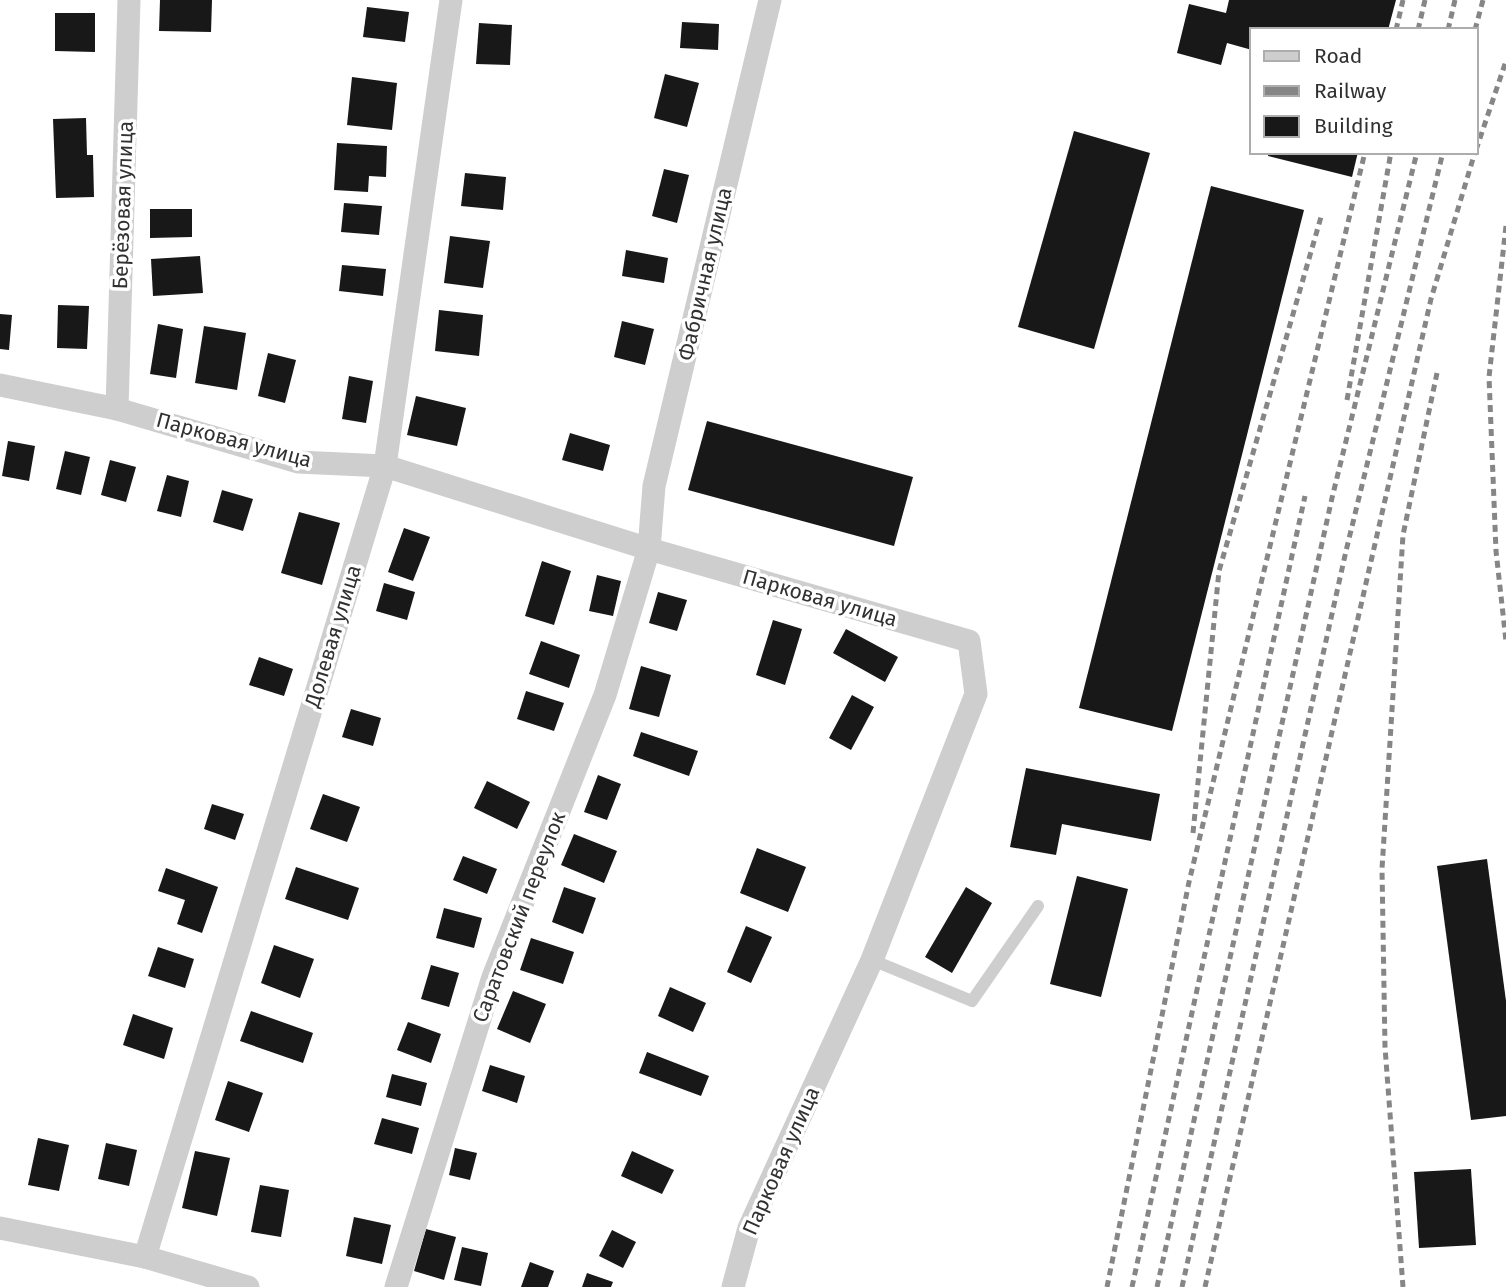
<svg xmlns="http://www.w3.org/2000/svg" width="1506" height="1287" viewBox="0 0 1506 1287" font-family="'Fira Sans',sans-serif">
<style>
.building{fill:#181818}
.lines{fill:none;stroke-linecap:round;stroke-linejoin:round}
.lane{stroke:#cecece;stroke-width:12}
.street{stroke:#cecece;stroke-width:23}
.rail{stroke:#868686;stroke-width:5;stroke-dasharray:7 5;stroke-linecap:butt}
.labels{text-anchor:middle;stroke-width:7;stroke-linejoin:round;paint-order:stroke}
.street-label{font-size:21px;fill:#313131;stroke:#fff}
</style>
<rect width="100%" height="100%" fill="#fff"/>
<g class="building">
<path d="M160,0H212L211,32L159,31Z"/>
<path d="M1229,0H1396L1388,30H1252V50L1227,43L1221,65L1177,53L1189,4L1226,13Z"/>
<path d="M367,7L409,12L405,42L363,37Z"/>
<path d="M55,13H95V52L55,51Z"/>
<path d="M682,22L719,24L718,50L680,48Z"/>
<path d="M479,23L512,25L510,65L476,64Z"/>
<path d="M665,74L699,83L687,127L654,118Z"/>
<path d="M352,77L397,83L392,130L347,125Z"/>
<path d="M86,118L87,155H93L94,197L56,198L53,119Z"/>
<path d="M1074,131L1150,153L1094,349L1018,327Z"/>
<path d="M337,143L387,146L386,177L369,176L368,192L334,190Z"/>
<path d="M1269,152H1358L1352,177L1268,156Z"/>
<path d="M664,169L689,175L677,223L652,216Z"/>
<path d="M465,173L506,177L503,210L461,206Z"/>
<path d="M1211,186L1304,210L1172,731L1079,708Z"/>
<path d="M344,203L382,206L379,235L341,232Z"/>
<path d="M150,209H192V237L150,238Z"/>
<path d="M450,236L490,241L483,288L444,283Z"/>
<path d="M626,250L668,258L664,283L622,276Z"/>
<path d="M200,256L203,293L153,296L151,259Z"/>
<path d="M342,265L386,269L383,296L339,291Z"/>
<path d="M58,305L89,306L87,349L57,348Z"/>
<path d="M439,310L483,315L479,356L435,351Z"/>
<path d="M0,314L12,315L9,350L0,349Z"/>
<path d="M622,321L654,329L645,365L614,357Z"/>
<path d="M158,324L183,329L176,378L150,374Z"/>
<path d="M204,326L246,333L237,390L195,383Z"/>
<path d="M268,353L296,360L285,403L258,396Z"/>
<path d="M349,376L373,381L366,423L342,419Z"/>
<path d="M416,396L466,408L457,446L407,435Z"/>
<path d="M707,421L913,477L894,546L688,490Z"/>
<path d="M570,433L610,445L603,471L562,460Z"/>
<path d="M8,441L35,446L29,481L2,476Z"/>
<path d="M65,451L90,457L81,495L56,489Z"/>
<path d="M110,460L136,467L126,502L101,495Z"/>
<path d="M167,475L189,481L181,517L157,511Z"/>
<path d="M222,490L253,499L243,531L213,522Z"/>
<path d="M299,512L340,523L322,585L281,573Z"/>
<path d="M404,528L430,537L413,581L388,572Z"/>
<path d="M542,561L571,571L554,625L525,616Z"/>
<path d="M597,575L621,581L613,616L589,611Z"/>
<path d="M384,583L415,592L407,620L376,611Z"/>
<path d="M658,592L687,600L677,631L649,623Z"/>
<path d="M773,620L802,629L785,685L756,675Z"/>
<path d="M846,629L898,657L885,682L833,653Z"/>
<path d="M541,641L580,655L569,688L529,674Z"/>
<path d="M259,657L293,669L284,696L249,685Z"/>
<path d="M641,666L671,675L659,717L629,709Z"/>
<path d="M526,691L564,703L554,731L517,719Z"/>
<path d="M852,695L874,707L851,750L829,738Z"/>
<path d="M351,709L381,718L373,746L342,737Z"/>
<path d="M641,732L698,751L689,776L633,756Z"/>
<path d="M1026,768L1160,794L1151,841L1062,824L1056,855L1010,847Z"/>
<path d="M598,775L621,784L607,820L584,812Z"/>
<path d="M487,781L530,802L517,829L474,808Z"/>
<path d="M323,794L360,807L347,842L310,829Z"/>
<path d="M212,804L244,814L235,840L204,829Z"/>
<path d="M574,834L617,851L604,883L561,865Z"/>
<path d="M757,848L806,867L788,912L740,893Z"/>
<path d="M463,856L497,869L487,894L453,880Z"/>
<path d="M1487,859L1506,1001V1116L1471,1120L1437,866Z"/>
<path d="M296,867L359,888L348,920L285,899Z"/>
<path d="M166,868L218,887L202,933L177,924L185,900L158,891Z"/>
<path d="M1077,876L1128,889L1101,997L1050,984Z"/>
<path d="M564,887L596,898L583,934L552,922Z"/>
<path d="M966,887L992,903L952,973L925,957Z"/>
<path d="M444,908L482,918L474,948L436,938Z"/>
<path d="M746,926L772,937L751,983L727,972Z"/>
<path d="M531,938L574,952L563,984L520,970Z"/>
<path d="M274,945L314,959L300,998L261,983Z"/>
<path d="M158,947L194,959L185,988L148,976Z"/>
<path d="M431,965L459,973L449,1007L421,999Z"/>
<path d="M670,987L706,1003L693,1032L658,1016Z"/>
<path d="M513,991L546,1004L530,1043L497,1029Z"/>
<path d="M251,1011L313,1033L303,1063L240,1041Z"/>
<path d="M133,1014L173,1028L164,1059L123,1045Z"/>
<path d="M408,1022L441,1034L431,1063L397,1050Z"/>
<path d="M647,1052L709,1076L701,1096L639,1073Z"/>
<path d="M490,1065L525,1076L517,1103L482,1091Z"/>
<path d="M392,1074L427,1083L421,1106L386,1097Z"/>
<path d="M228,1081L263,1093L249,1132L215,1120Z"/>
<path d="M382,1118L419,1128L412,1154L374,1144Z"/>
<path d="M38,1138L69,1145L59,1191L28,1185Z"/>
<path d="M106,1143L137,1150L129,1186L98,1179Z"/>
<path d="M455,1148L477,1153L470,1180L449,1175Z"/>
<path d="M195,1151L230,1158L217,1216L182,1208Z"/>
<path d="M632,1151L674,1170L662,1194L621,1176Z"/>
<path d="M1471,1169L1476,1245L1419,1248L1414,1172Z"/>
<path d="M260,1185L289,1190L281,1237L251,1232Z"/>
<path d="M354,1217L391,1225L382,1264L346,1256Z"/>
<path d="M426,1229L456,1237L444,1280L414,1271Z"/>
<path d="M612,1230L636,1242L623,1268L599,1256Z"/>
<path d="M462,1247L488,1253L481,1286L454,1280Z"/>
<path d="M530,1262L554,1271L548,1287H521Z"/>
<path d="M587,1273L613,1282L611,1287H582Z"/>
</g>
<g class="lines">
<path class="lane" d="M872,960L972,1001L1038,906"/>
<g class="street">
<path d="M0,385L117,409L298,462L385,466L649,549L969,641L976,694L872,960L749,1228L733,1287"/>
<path d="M117,409L129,0"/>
<path d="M0,1228L145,1257L248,1287"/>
<path d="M145,1257L385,466L451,0"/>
<path d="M396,1287L493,977L605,695L649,549L654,486L770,0"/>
</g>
<g class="rail">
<path d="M1396,30L1403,0"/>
<path d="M1418,30L1425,0"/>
<path d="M1448,30L1455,0"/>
<path d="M1475,30L1483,0"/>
<path d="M1476,150L1506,61"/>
<path d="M1506,226L1489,377L1496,551L1506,641"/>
<path d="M1347,400L1391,152"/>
<path d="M1193,833L1219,571L1321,217"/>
<path d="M1107,1287L1189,882L1365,152"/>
<path d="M1132,1287L1305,496"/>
<path d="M1157,1287L1332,498L1417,152"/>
<path d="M1182,1287L1346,551L1443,152"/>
<path d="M1205,1287L1431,299L1475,152"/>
<path d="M1403,1287L1385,1047L1382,869L1403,535L1437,373"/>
</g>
</g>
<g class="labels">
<g class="street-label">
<text transform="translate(123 205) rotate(-88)" y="7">Берёзовая улица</text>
<text transform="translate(705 274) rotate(-77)" y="7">Фабричная улица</text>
<text transform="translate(234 440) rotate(15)" y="7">Парковая улица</text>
<text transform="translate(820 598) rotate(16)" y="7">Парковая улица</text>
<text transform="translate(333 636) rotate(-73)" y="7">Долевая улица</text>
<text transform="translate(519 917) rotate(-69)" y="7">Саратовский переулок</text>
<text transform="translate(781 1161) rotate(-66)" y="7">Парковая улица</text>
</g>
</g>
<rect x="1250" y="28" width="228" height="126" fill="#ffffff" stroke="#adadad" stroke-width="2"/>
<rect x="1264" y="51" width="35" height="10" fill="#cecece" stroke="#adadad" stroke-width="2"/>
<text x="1314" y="63" font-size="21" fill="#313131">Road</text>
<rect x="1264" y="86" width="35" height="10" fill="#868686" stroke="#adadad" stroke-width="2"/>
<text x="1314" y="98" font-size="21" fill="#313131">Railway</text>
<rect x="1264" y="116" width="35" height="21" fill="#181818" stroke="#adadad" stroke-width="2"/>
<text x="1314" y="133" font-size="21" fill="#313131">Building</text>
</svg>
